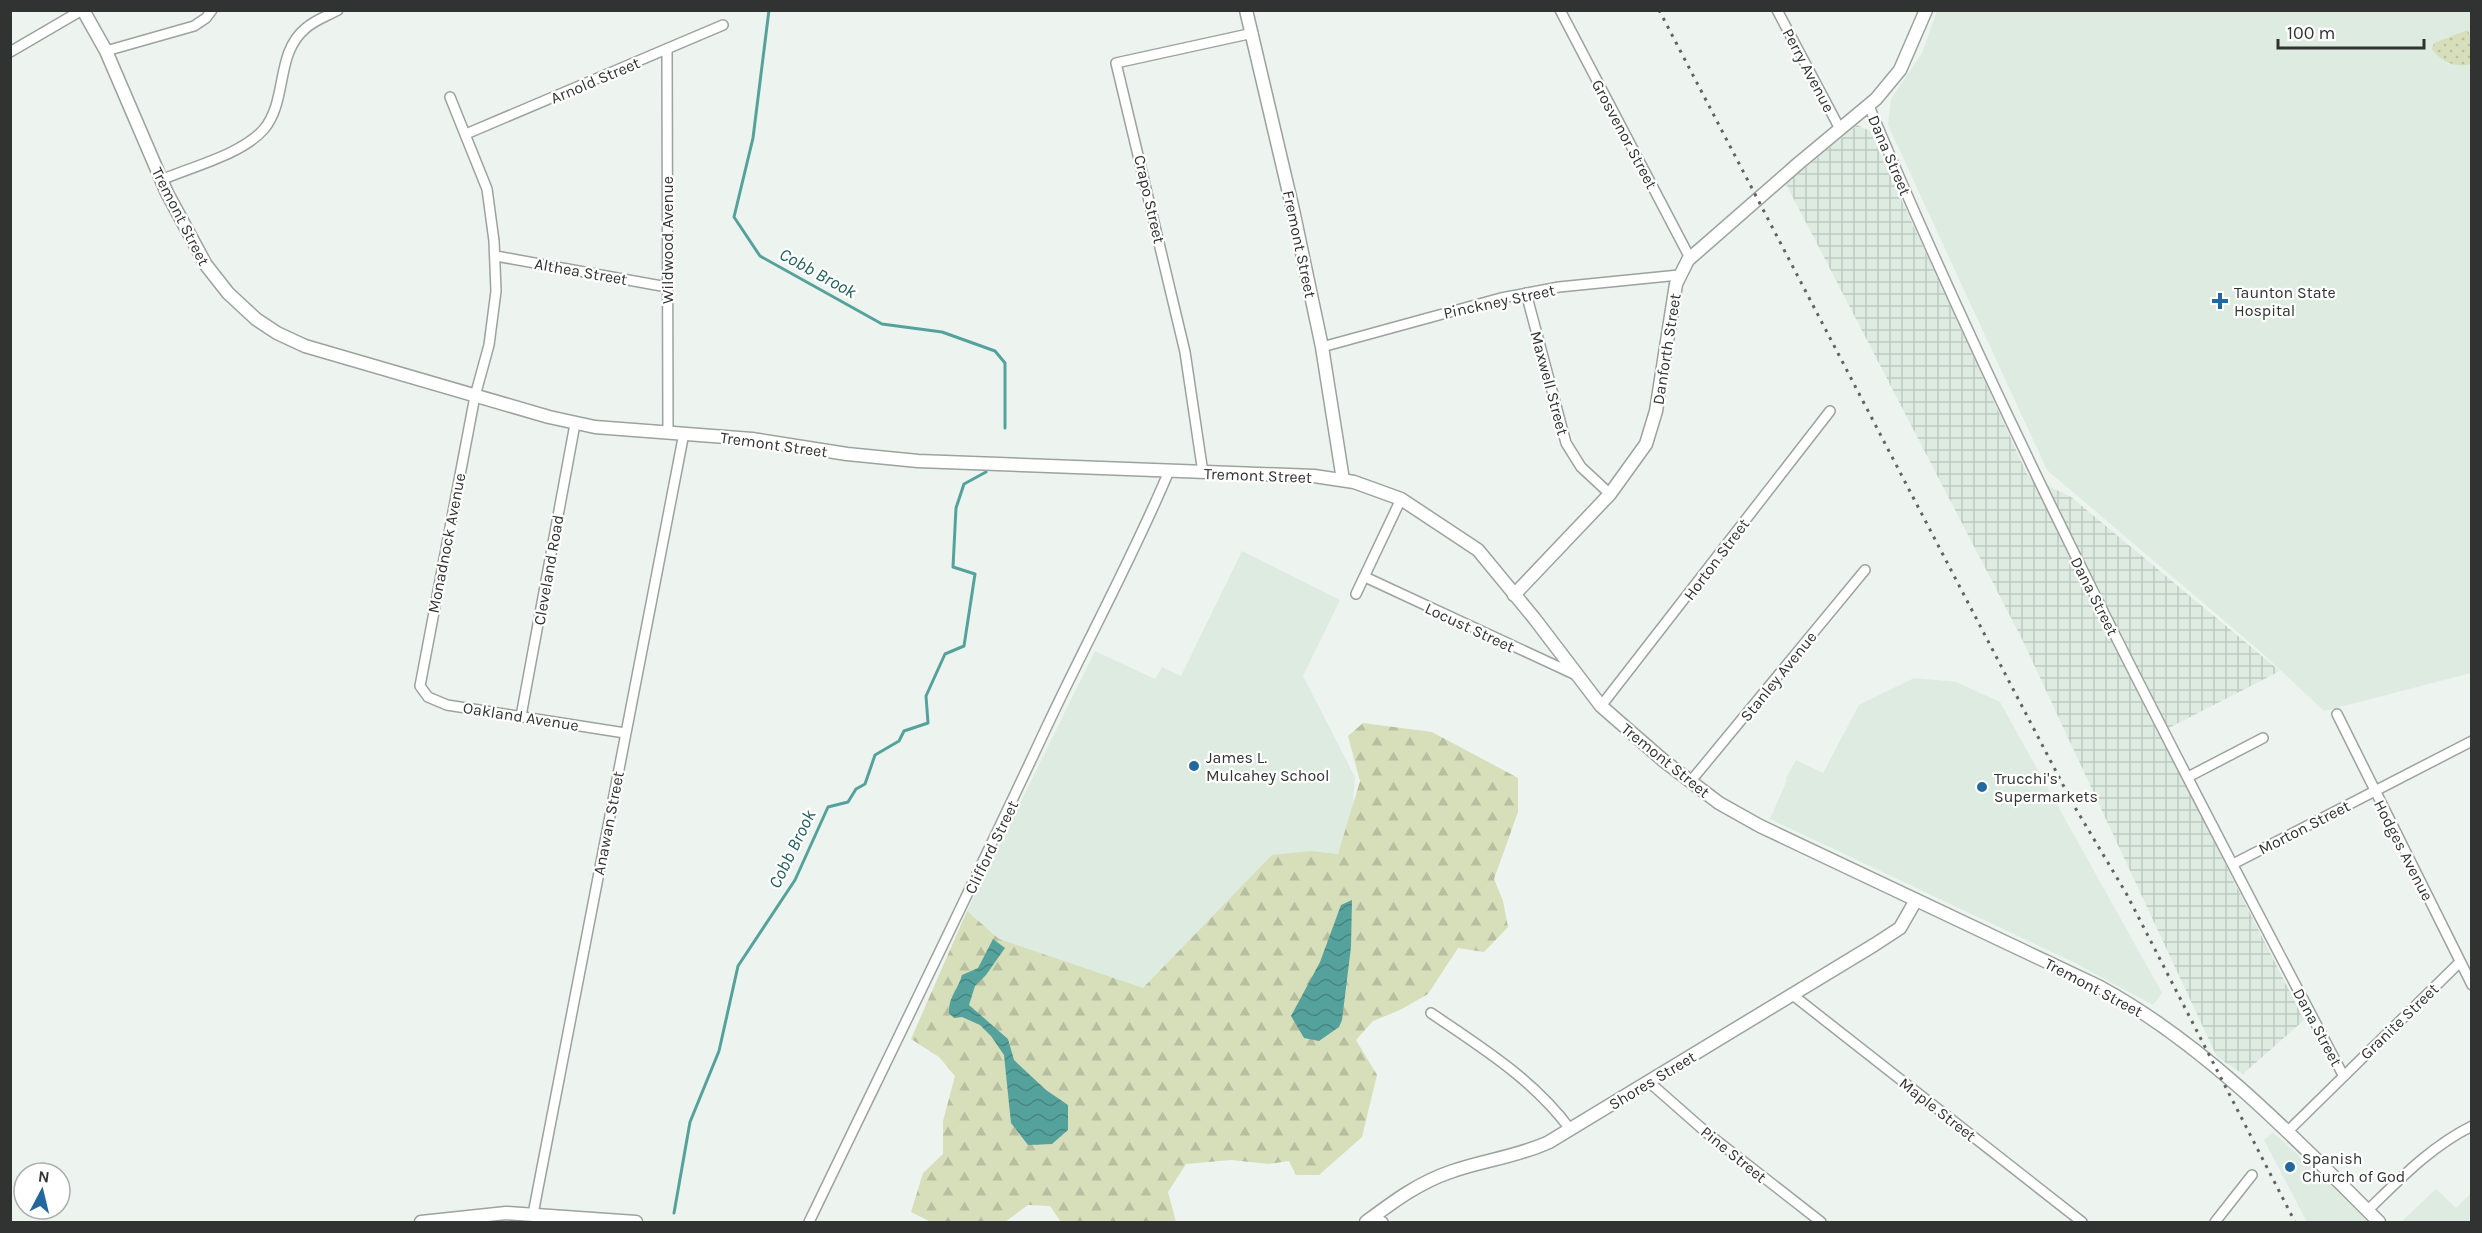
<svg xmlns="http://www.w3.org/2000/svg" width="2482" height="1233" viewBox="0 0 2482 1233" font-family="Karla,sans-serif">
<style>
.built{fill:#ddebe1}
.industrial{fill:url(#industrial-grid)}
.grass{fill:url(#grass-dots)}
.forest{fill:url(#forest-firs)}
.water{fill:url(#water-waves)}
.lines{fill:none;stroke-linecap:round;stroke-linejoin:round}
.stream{stroke:#55a29d;stroke-width:3}
.street-casing{stroke:#9ca39e;stroke-width:12}
.secondary-casing{stroke:#9ca39e;stroke-width:15}
.street{stroke:#fff;stroke-width:9}
.secondary{stroke:#fff;stroke-width:12}
.rail{stroke:#606461;stroke-width:3;stroke-dasharray:3 6;stroke-linecap:butt}
.poi-dot{fill:#22689c;stroke:#fff;stroke-width:2}
.labels{text-anchor:middle;stroke-width:4.5;stroke-linejoin:round;paint-order:stroke}
.street-label{font-size:16px;fill:#303331;stroke:#fff}
.poi-label{font-size:16px;fill:#303331;stroke:#fff;text-anchor:start}
.water-label{font-size:18px;font-style:italic;fill:#22615e;stroke:#fff}
</style>
<defs>
<pattern id="industrial-grid" width="8" height="8" patternUnits="userSpaceOnUse" patternTransform="scale(1.5)"><rect width="8" height="8" fill="#ddebe1"/><path d="M0 4h8M4 0v8" fill="none" stroke="#becac2"/></pattern>
<pattern id="grass-dots" width="8" height="8" patternUnits="userSpaceOnUse" patternTransform="scale(1.5)"><rect width="8" height="8" fill="#d6deba"/><path d="M2 2h.1M6 6h.1" fill="none" stroke="#b8bfa0" stroke-width="1.8" stroke-linecap="round"/></pattern>
<pattern id="forest-firs" width="22" height="20" patternUnits="userSpaceOnUse" patternTransform="scale(1.5)"><rect width="22" height="20" fill="#d6deba"/><path d="M5 1l3.5 6h-7zM16 11l3.5 6h-7z" fill="#b8bfa0"/></pattern>
<pattern id="water-waves" width="16" height="10" patternUnits="userSpaceOnUse" patternTransform="scale(1.5)"><rect width="16" height="10" fill="#55a29d"/><path d="M0 5q4-4 8 0t8 0" fill="none" stroke="#478581"/></pattern>
</defs>
<rect width="100%" height="100%" fill="#edf4ef"/>
<g class="built">
<path d="M1937,11H2471V673L2324,711L2261,652L2047,470L1888,125L1891,99L1922,53Z"/>
<path d="M1242,551L1340,600L1303,676L1355,777L1352,816L1338,854L1312,851L1219,920L1143,988L1018,956L967,911L1095,651L1155,679L1162,667L1181,676Z"/>
<path d="M1914,678L1956,682L2000,702L2162,993L2153,1005L2073,962L1770,819L1787,780L1786,778L1796,760L1823,773L1859,705Z"/>
<path d="M2273,1132L2325,1180L2368,1222H2307L2264,1140Z"/>
<path d="M2436,1189L2456,1208L2471,1193V1222H2401Z"/>
</g>
<path class="industrial" d="M1857,125L1870,131L2028,476L2071,497L2280,671L2159,733L2304,1020L2243,1074L2217,1057L2021,637L1786,184Z"/>
<path class="grass" d="M2468,30L2471,40V64C2455,68 2442,62 2432,49L2434,43Z"/>
<path class="forest" d="M1363,723L1432,732L1518,778V812L1494,879L1503,901L1508,927L1484,952L1458,948L1428,994L1400,1010L1373,1021L1356,1040L1377,1075L1362,1137L1319,1175H1296L1289,1161L1269,1164L1231,1160L1186,1164L1168,1192L1176,1222H1061L1050,1206L1028,1205L1005,1222H931L911,1212L923,1173L943,1154V1121L955,1076L939,1057L911,1039L967,911L999,939L1143,988L1272,855L1312,851L1338,854L1360,781L1348,736Z"/>
<g class="water">
<path d="M1352,900L1351,947L1342,1020L1339,1027L1319,1041L1304,1038L1291,1016L1320,962L1341,905Z"/>
<path d="M993,939L1005,948L986,975L975,986L969,1005L1008,1039L1014,1060L1046,1090L1068,1105V1130L1052,1144L1028,1145L1011,1123L1004,1055L991,1036L980,1025L962,1017L954,1018L949,1013C948,997 958,990 962,975L978,968Z"/>
</g>
<g class="lines">
<g class="stream">
<path d="M769,10L753,138L734,217L760,256L882,324L942,332L995,351L1005,363V428"/>
<path d="M674,1213L690,1122L719,1051L738,966L795,880L828,807L848,802L856,789L865,784L875,755L899,741L904,731L928,723L926,696L945,654L964,646L975,574L953,567L956,508L964,484L986,472"/>
</g>
<g class="street-casing">
<g id="street">
<path d="M1560,10L1690,258"/>
<path d="M1777,10L1840,129"/>
<path d="M667,49L668,431"/>
<path d="M106,51L194,26L206,18L212,10"/>
<path d="M10,52L82,10"/>
<path d="M450,97L487,189L494,241L496,291L489,345L475,396L420,686L428,697L447,705L625,733"/>
<path d="M1869,106C2008,437 2175,757 2343,1075"/>
<path d="M466,134L723,25"/>
<path d="M161,180C191,167 243,154 264,129C288,100 275,53 306,28C315,20 327,16 338,10"/>
<path d="M496,256L667,287"/>
<path d="M1526,293L1566,443L1581,467L1610,494"/>
<path d="M1322,347L1501,298L1559,287L1679,275"/>
<path d="M1203,473L1185,352L1116,63L1253,33"/>
<path d="M1365,577L1576,675"/>
<path d="M1356,594L1401,499"/>
<path d="M1601,706L1830,411"/>
<path d="M2337,714L2472,985"/>
<path d="M521,716L575,424"/>
<path d="M2188,777L2263,738"/>
<path d="M1690,782L1865,570"/>
<path d="M2233,864L2472,741"/>
<path d="M1794,996L2082,1222"/>
<path d="M1431,1013C1482,1048 1533,1079 1570,1129"/>
<path d="M1649,1082L1707,1133L1821,1222"/>
<path d="M2287,1132L2460,962"/>
<path d="M2367,1211C2400,1179 2430,1147 2472,1126"/>
<path d="M533,1214L684,433"/>
<path d="M1374,1217L1383,1222"/>
<path d="M809,1222C889,1056 970,891 1048,724C1088,639 1133,557 1169,471"/>
<path d="M2215,1222L2252,1175"/>
</g>
</g>
<g class="secondary-casing">
<g id="secondary">
<path d="M83,10L106,51L167,193L206,265L228,293L256,319L277,333L305,346L549,417L595,427L752,439L847,454L918,461L1314,476L1354,482L1401,499L1478,550L1534,618L1601,706L1664,761L1719,803L1760,826L2100,987C2205,1044 2295,1138 2379,1222"/>
<path d="M1246,10L1293,210L1322,347L1343,480"/>
<path d="M1514,595L1610,494L1646,444L1656,411L1676,284L1688,260L1799,163L1876,99L1900,70L1926,10"/>
<path d="M421,1222L506,1213L636,1222"/>
<path d="M1366,1222C1393,1202 1418,1183 1450,1172C1483,1160 1517,1157 1549,1142L1874,945L1900,928L1916,900"/>
</g>
</g>
<use href="#street" class="street"/>
<use href="#secondary" class="secondary"/>
<path class="rail" d="M1659,10L2073,804L2126,893L2295,1222"/>
</g>
<g class="poi-dot">
<path d="M2217 292h6v6h6v6h-6v6h-6v-6h-6v-6h6z"/>
<circle cx="1194" cy="766" r="6"/>
<circle cx="1982" cy="787" r="6"/>
<circle cx="2290" cy="1167" r="6"/>
</g>
<g class="labels">
<g class="street-label">
<text transform="translate(1809 70) rotate(62)" y="6">Perry Avenue</text>
<text transform="translate(595 80) rotate(-23)" y="6">Arnold Street</text>
<text transform="translate(1625 134) rotate(62)" y="6">Grosvenor Street</text>
<text transform="translate(1890 155) rotate(67)" y="6">Dana Street</text>
<text transform="translate(1150 199) rotate(77)" y="6">Crapo Street</text>
<text transform="translate(181 216) rotate(63)" y="6">Tremont Street</text>
<text transform="translate(667 240) rotate(-90)" y="6">Wildwood Avenue</text>
<text transform="translate(1300 244) rotate(78)" y="6">Fremont Street</text>
<text transform="translate(581 271) rotate(10)" y="6">Althea Street</text>
<text transform="translate(1499 301) rotate(-12)" y="6">Pinckney Street</text>
<text transform="translate(1666 349) rotate(-81)" y="6">Danforth Street</text>
<text transform="translate(1550 383) rotate(75)" y="6">Maxwell Street</text>
<text transform="translate(774 444) rotate(8)" y="6">Tremont Street</text>
<text transform="translate(1258 475) rotate(2)" y="6">Tremont Street</text>
<text transform="translate(446 543) rotate(-79)" y="6">Monadnock Avenue</text>
<text transform="translate(1716 559) rotate(-53)" y="6">Horton Street</text>
<text transform="translate(548 570) rotate(-80)" y="6">Cleveland Road</text>
<text transform="translate(2095 596) rotate(63)" y="6">Dana Street</text>
<text transform="translate(1470 627) rotate(25)" y="6">Locust Street</text>
<text transform="translate(1778 676) rotate(-51)" y="6">Stanley Avenue</text>
<text transform="translate(521 716) rotate(9)" y="6">Oakland Avenue</text>
<text transform="translate(1666 760) rotate(39)" y="6">Tremont Street</text>
<text transform="translate(608 823) rotate(-79)" y="6">Anawan Street</text>
<text transform="translate(2304 827) rotate(-27)" y="6">Morton Street</text>
<text transform="translate(991 847) rotate(-64)" y="6">Clifford Street</text>
<text transform="translate(2404 850) rotate(63)" y="6">Hodges Avenue</text>
<text transform="translate(2094 987) rotate(28)" y="6">Tremont Street</text>
<text transform="translate(2399 1021) rotate(-44)" y="6">Granite Street</text>
<text transform="translate(2318 1027) rotate(62)" y="6">Dana Street</text>
<text transform="translate(1652 1080) rotate(-31)" y="6">Shores Street</text>
<text transform="translate(1938 1109) rotate(38)" y="6">Maple Street</text>
<text transform="translate(1734 1154) rotate(39)" y="6">Pine Street</text>
</g>
<g class="poi-label">
<text x="2234" y="298">Taunton State<tspan x="2234" dy="18">Hospital</tspan></text>
<text x="1206" y="763">James L.<tspan x="1206" dy="18">Mulcahey School</tspan></text>
<text x="1994" y="784">Trucchi's<tspan x="1994" dy="18">Supermarkets</tspan></text>
<text x="2302" y="1164">Spanish<tspan x="2302" dy="18">Church of God</tspan></text>
</g>
<g class="water-label">
<text transform="translate(818 273) rotate(29)" y="6">Cobb Brook</text>
<text transform="translate(792 849) rotate(-64)" y="6">Cobb Brook</text>
</g>
</g>
<rect width="2482" height="1233" fill="none" stroke="#303331" stroke-width="24"/>
<g transform="translate(42 1191) rotate(7)"><circle r="28" fill="#ffffff" stroke="#acadad" stroke-width="1.5"/>
<path d="M0-4.5L10 22L0 15L-10 22Z" fill="#22689c"/>
<text y="-9" font-size="16" font-weight="bold" text-anchor="middle" fill="#303331">N</text>
</g>
<path d="M2278 39v9h146v-9" fill="none" stroke="#303331" stroke-width="3"/>
<text x="2287" y="39" font-size="18" fill="#303331" stroke="#ffffff" stroke-width="4.5" paint-order="stroke">100 m</text>
</svg>
